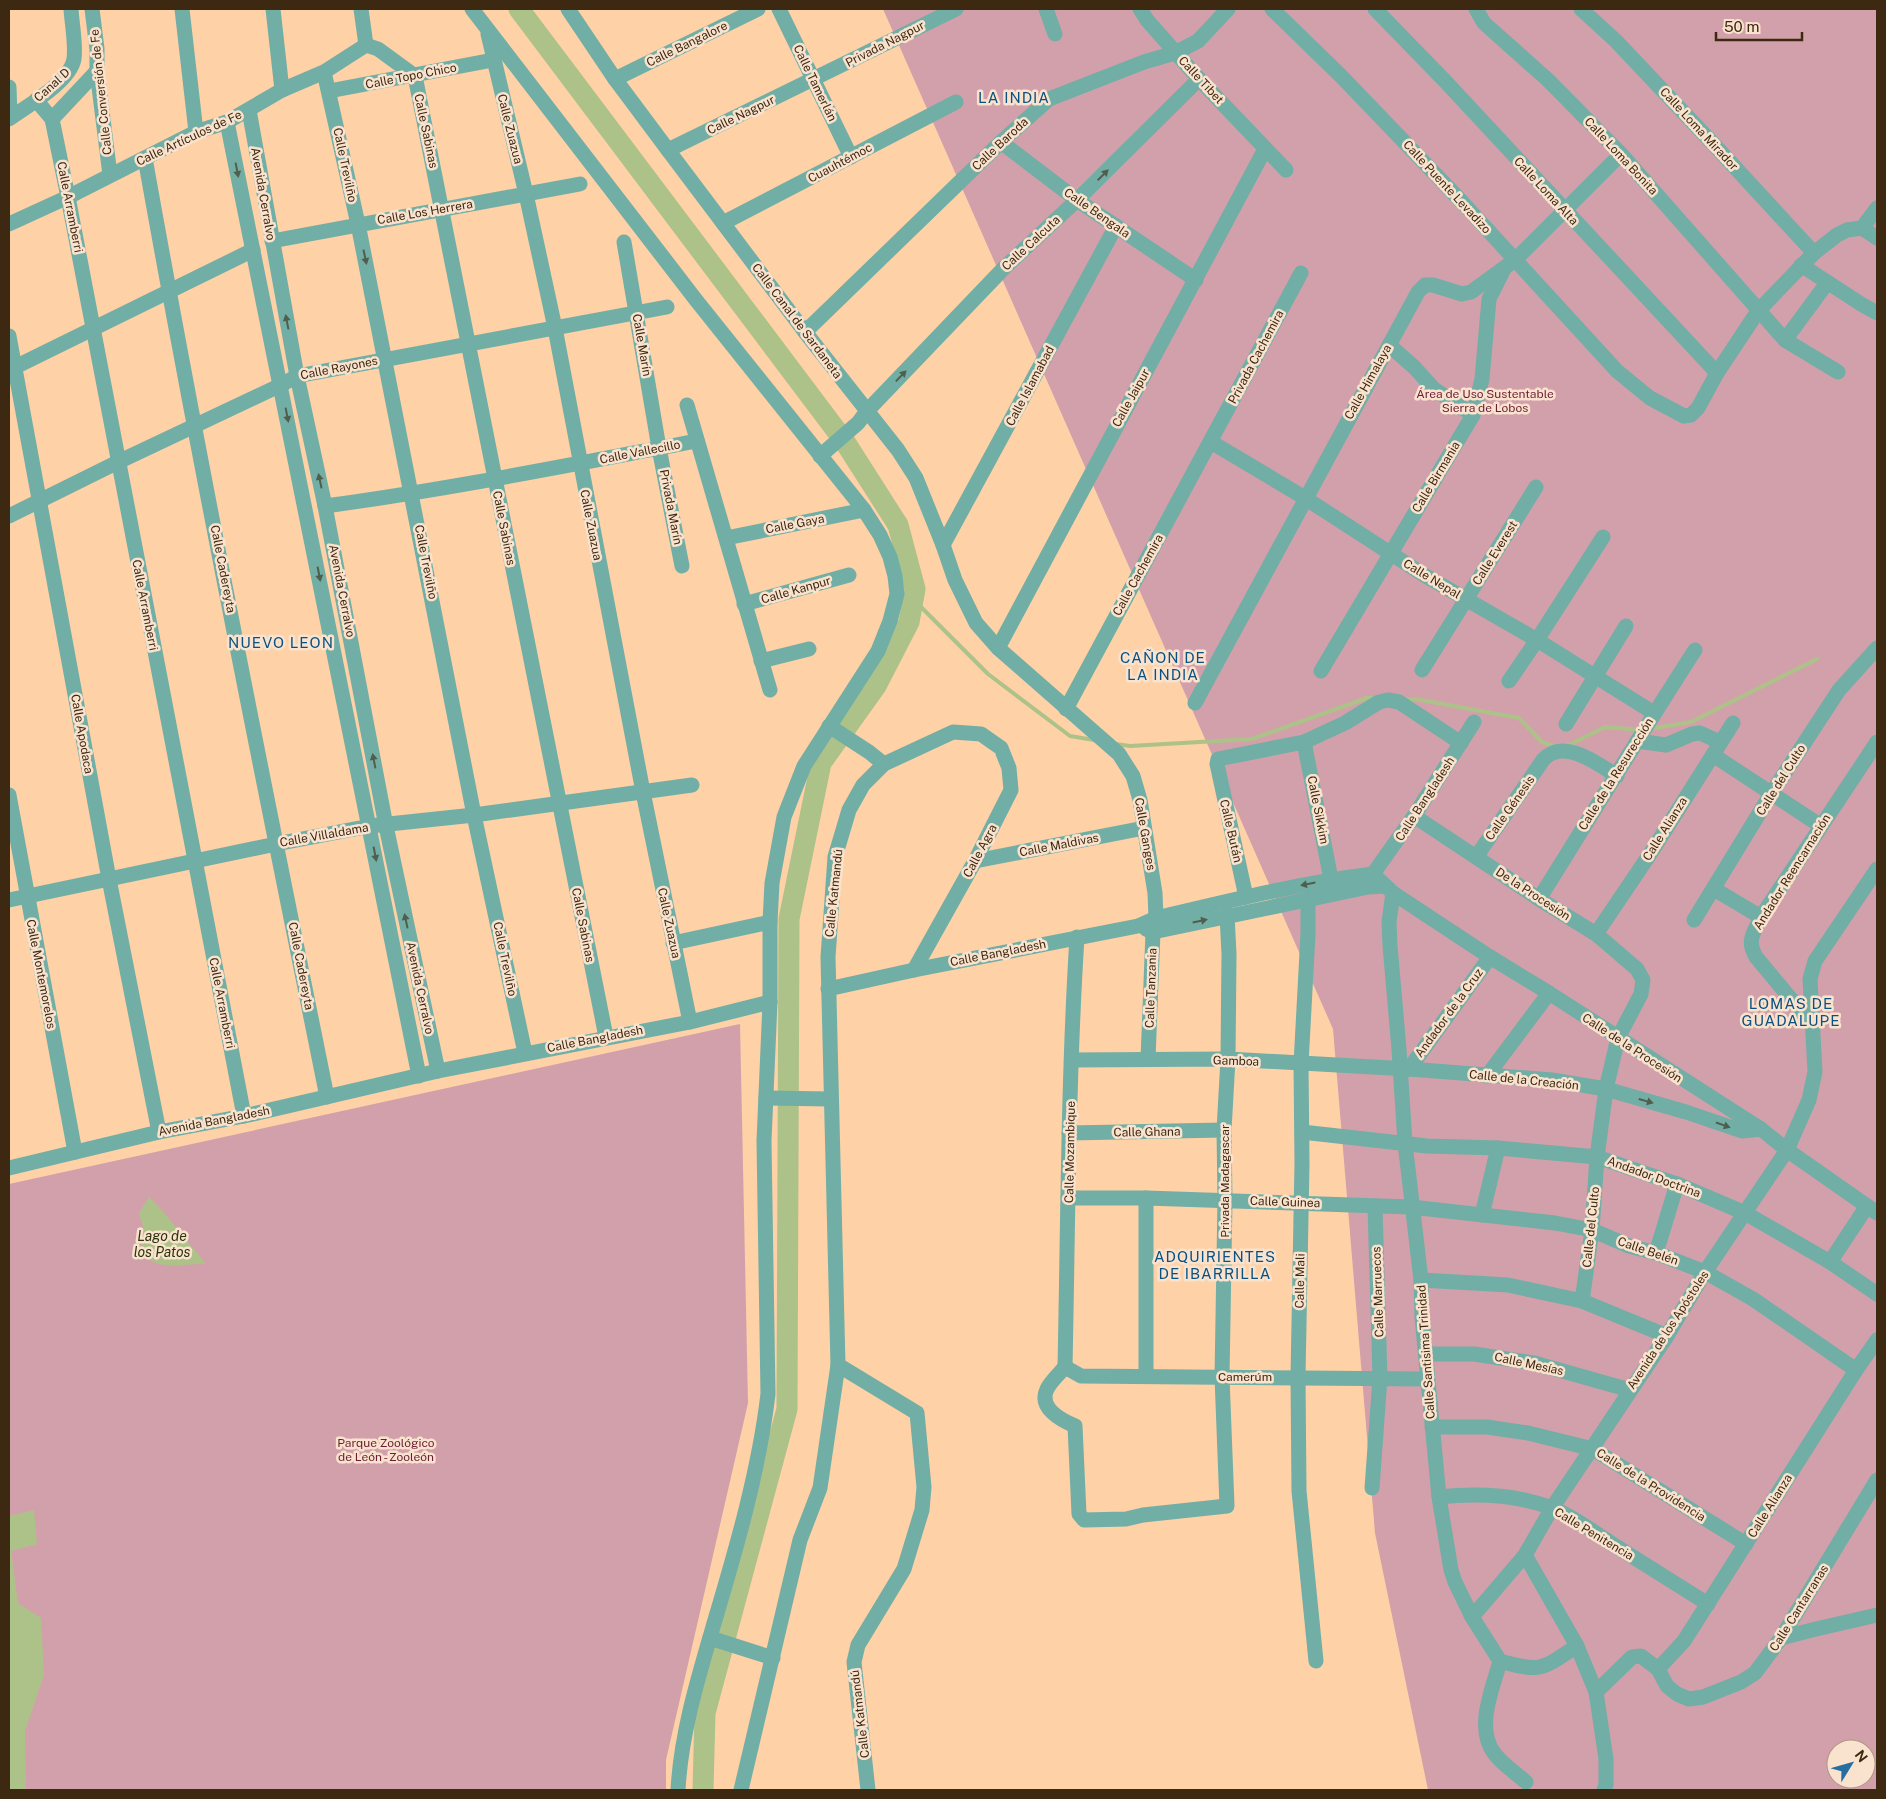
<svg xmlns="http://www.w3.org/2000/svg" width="1886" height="1799" viewBox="0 0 1886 1799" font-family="'Public Sans',sans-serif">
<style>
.green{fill:#d2a0aa;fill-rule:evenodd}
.water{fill:#adc288}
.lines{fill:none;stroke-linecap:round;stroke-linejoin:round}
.stream{stroke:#adc288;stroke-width:4}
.river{stroke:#adc288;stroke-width:21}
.minor{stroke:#71aea5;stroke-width:15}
.oneway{fill:#525e4d}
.labels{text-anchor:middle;stroke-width:5;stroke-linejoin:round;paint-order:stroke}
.street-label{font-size:12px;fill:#3d2812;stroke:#fae3ce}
.park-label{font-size:12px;fill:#6b1c36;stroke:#fae3ce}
.water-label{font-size:14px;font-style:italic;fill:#273408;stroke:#fae3ce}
.quarter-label{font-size:15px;letter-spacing:1px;fill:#0b5180;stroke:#fae3ce}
</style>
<rect width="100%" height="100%" fill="#fed1a7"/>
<g class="green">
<path d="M883,9H1877V1790H1428L1375,1533L1333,1029ZM1836,1749H1866V1779H1836Z"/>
<path d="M740,1024L748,1403L666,1760V1790H9V1184Z"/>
</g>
<g class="water">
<path d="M149,1197L161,1209L206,1264C180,1263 161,1273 140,1252L144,1230L139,1213Z"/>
<path d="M34,1510L37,1544L11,1551L18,1603L41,1618L44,1675L25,1731L26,1789L24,1790H9V1516Z"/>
</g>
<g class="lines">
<g class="stream">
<path d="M913,599L988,674L1070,736L1094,740"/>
<path d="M1406,699L1421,700L1519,718L1542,742L1556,747"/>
<path d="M1649,729L1691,722L1817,659"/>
<path d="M1116,744L1130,746L1252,739L1367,698H1376"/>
<path d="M1567,746L1605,727L1640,730"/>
</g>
<path class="river" d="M519,9L845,442L898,525L915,589L909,622L876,686L821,763L789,919L787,1409L705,1713L703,1790"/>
<g class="minor">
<path d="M92,9L97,49V71L110,175"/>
<path d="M182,9L196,132"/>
<path d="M273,9L282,90"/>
<path d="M361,9L366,45"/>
<path d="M472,9L696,300L864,510L880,535L890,557L895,576L897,594L890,621L878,651L804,766L784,817L772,883L770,922V1002L764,1141L768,1394C759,1470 737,1546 715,1620C699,1675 681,1732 678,1790"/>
<path d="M568,9L615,79L668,150L805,332L898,450L916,478L943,545L955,580L976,623L998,648L1119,754L1133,776L1140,800L1155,893L1156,918L1153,932L1148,1059"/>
<path d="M779,9L851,157"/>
<path d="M1046,9L1055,34"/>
<path d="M1140,9L1147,20L1199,79L1286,170"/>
<path d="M1272,9L1341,76L1463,203L1617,371L1650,398L1684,416L1691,415L1698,408L1717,373L1758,311L1814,253L1837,235L1847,230L1862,228L1877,238"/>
<path d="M1375,9L1445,81L1717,373"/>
<path d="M1476,9L1484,23L1548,80L1621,154L1785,340L1838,372"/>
<path d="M1581,9L1616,41L1719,150L1814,253"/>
<path d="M488,34L526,194L555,328L643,792L690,1022"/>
<path d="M366,45L378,49L415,76L606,1037"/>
<path d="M324,72L358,224L474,815L525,1053"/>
<path d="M615,79L758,9"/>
<path d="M9,87L10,117"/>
<path d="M329,91L493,60"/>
<path d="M36,100L52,119L68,197L244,1116"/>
<path d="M249,110L297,376L325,506L386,826L438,1071"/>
<path d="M9,119C27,106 70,82 74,59C76,44 72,25 71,9"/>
<path d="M52,119L97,71"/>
<path d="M227,122L419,1076"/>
<path d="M1001,142L1077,200L1196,280"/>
<path d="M668,150L956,9"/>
<path d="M145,158C201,472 264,785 327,1097"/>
<path d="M723,223L956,102"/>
<path d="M9,224L68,197L196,132L227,122L282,90L324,72L366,45"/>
<path d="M1862,228L1877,208"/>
<path d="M272,241L580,184"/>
<path d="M624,242L659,448L682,566"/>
<path d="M1801,265L1861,304L1877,313"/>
<path d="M805,332L1001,142L1049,99L1144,62L1175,53L1198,41L1228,9"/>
<path d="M9,336L109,879L159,1132"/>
<path d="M1785,340L1827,283"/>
<path d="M1389,345L1414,367L1434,389L1473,415"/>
<path d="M9,370L253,250"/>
<path d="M687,405L770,690"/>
<path d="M1211,442L1305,498L1424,575L1537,640L1654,713"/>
<path d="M820,456L858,423L867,411L1004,268L1077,200L1199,79"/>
<path d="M325,506C450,489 574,464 697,441"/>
<path d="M9,516L118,462L281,385L297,376L667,307"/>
<path d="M726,538L864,510"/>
<path d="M943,545L1116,226"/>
<path d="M744,604L849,575"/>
<path d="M998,648L1265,149"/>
<path d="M761,661L809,649"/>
<path d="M1422,670L1536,487"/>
<path d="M1321,671L1473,415L1482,379L1489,299L1503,271"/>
<path d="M1509,681L1537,640L1603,537"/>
<path d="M1195,703L1418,292L1425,285H1433L1462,294L1471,292L1515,260L1621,154"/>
<path d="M1066,709L1301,273"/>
<path d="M1566,724L1626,626"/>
<path d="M829,726L869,752L884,764"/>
<path d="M1637,741L1666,745L1692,734L1700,733L1720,742"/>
<path d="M1304,742L1331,879"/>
<path d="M1713,755L1821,826"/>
<path d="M9,795L75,1152"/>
<path d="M1414,816L1539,899L1596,934L1637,969L1643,980L1641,994L1618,1038L1606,1089L1597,1157L1592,1230L1582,1301"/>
<path d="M1476,857L1543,760C1563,737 1598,764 1617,776"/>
<path d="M975,861L1144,828"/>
<path d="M1370,883L1373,874L1414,816L1474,722"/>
<path d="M1714,889L1761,917"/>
<path d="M1393,893L1389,922L1390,946L1399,1049L1405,1143L1421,1280L1422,1317L1439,1497L1451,1570L1455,1582L1472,1617L1500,1661C1493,1688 1475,1727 1494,1753C1502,1764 1516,1773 1526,1782"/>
<path d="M1246,897L1217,764L1218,759L1304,742L1345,723L1379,702L1388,700L1399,702L1461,743"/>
<path d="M1308,899V934L1301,1064L1302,1163L1298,1377L1299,1491L1316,1661"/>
<path d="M1539,899C1591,816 1642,732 1695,650"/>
<path d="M9,900L276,844L370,826L474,815L692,785"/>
<path d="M1694,920L1771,794L1839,690L1877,648"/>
<path d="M1146,929L1153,932L1368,887L1385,886"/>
<path d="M1596,934L1652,851L1733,723"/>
<path d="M673,943L770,922"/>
<path d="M828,989L914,970L1138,926L1156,918C1228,901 1300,883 1373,874L1393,893L1490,957L1549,993L1761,1129L1787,1150L1877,1213"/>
<path d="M1812,1024L1756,957C1746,940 1754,933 1761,917L1877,742"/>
<path d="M1072,1060L1228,1059L1409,1069L1552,1080L1606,1089L1686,1112L1742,1131L1761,1129"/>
<path d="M1409,1069L1490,957"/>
<path d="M1487,1076L1549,993"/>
<path d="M766,1098L830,1099"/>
<path d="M1302,1132L1427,1146L1498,1148L1597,1157L1677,1184L1745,1213L1830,1262L1877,1294"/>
<path d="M1069,1133L1224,1130"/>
<path d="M9,1168L159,1132L244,1116L438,1071L690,1022L770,1002"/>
<path d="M1068,1198H1146L1411,1207L1555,1223L1592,1230L1629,1246L1656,1253L1705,1272L1753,1299L1856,1370"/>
<path d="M1482,1215L1498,1148"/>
<path d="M1656,1253L1677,1184"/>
<path d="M1830,1262L1867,1206"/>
<path d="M1421,1280L1508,1285L1582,1301L1667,1336"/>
<path d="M1426,1354H1474L1534,1363L1630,1390"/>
<path d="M1065,1367C1059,1374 1051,1381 1047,1389C1038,1408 1061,1420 1075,1426L1079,1514L1084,1520L1126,1519L1143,1515L1227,1506L1222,1377L1225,1200L1224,1130L1228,1059L1229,954L1227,915"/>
<path d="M1065,1367C1068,1224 1068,1080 1077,937"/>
<path d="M1065,1367L1081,1376L1427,1379"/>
<path d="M1146,1375V1198"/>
<path d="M1432,1427H1487L1528,1433L1593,1449L1746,1544"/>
<path d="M1372,1488L1380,1378L1375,1207"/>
<path d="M1439,1497C1477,1493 1515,1494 1552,1508C1573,1516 1592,1531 1611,1543C1643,1563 1676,1584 1708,1604"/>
<path d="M1525,1555L1577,1646L1596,1692L1606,1759V1785L1604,1790"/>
<path d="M1472,1617L1525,1555L1552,1508L1667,1336L1705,1272L1787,1150L1809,1100L1815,1072L1810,979L1815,961L1877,869"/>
<path d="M710,1638L773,1658"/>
<path d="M1781,1638L1816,1629L1877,1615"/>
<path d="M1500,1661C1542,1673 1542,1669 1577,1646"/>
<path d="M1658,1669L1684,1641L1856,1370L1877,1340"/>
<path d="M1596,1692L1632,1657L1641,1656L1658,1669L1667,1686L1677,1694L1689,1699L1703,1697L1741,1682L1755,1673L1781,1638L1877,1480"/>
<path d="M741,1790L800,1540L820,1488L838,1365"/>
<path d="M868,1790L854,1662L858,1645L904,1569L922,1510L924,1487L917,1413L838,1365L828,957L835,857L849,810L863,785L884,764L953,732L981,734L1001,748L1009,768L1011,790L975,861L914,970"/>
</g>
</g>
<defs><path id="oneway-solid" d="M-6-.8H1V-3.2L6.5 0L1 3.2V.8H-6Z" transform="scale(1.25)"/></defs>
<g class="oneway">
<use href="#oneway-solid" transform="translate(237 170) rotate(79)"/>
<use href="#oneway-solid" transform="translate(1103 175) rotate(-45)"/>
<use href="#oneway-solid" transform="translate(365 257) rotate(78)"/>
<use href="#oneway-solid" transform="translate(287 322) rotate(-101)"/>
<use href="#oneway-solid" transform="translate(901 376) rotate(-46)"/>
<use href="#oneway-solid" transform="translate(287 415) rotate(79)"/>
<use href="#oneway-solid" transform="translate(320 481) rotate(-102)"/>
<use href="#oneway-solid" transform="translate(319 574) rotate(79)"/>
<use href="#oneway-solid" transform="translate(374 761) rotate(-101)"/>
<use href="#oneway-solid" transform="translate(375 854) rotate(79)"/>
<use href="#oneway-solid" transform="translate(1308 884) rotate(169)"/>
<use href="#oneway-solid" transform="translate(406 921) rotate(-102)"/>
<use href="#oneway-solid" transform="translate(1200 921) rotate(-12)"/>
<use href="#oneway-solid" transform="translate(1646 1101) rotate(16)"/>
<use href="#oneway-solid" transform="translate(1723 1125) rotate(19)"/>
</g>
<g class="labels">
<g class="street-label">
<text transform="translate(687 44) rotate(-26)" y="4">Calle Bangalore</text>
<text transform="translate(885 44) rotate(-27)" y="4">Privada Nagpur</text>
<text transform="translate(411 76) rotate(-11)" y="4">Calle Topo Chico</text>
<text transform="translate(1201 80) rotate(47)" y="4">Calle Tibet</text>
<text transform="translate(815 83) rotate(64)" y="4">Calle Tamerlán</text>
<text transform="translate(52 85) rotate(-42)" y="4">Canal D</text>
<text transform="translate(101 92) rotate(-96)" y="4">Calle Conversión de Fe</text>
<text transform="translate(741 115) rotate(-26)" y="4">Calle Nagpur</text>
<text transform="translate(510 129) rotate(76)" y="4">Calle Zuazua</text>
<text transform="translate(1699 129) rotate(47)" y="4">Calle Loma Mirador</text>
<text transform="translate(426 131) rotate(78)" y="4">Calle Sabinas</text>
<text transform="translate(189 138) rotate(-25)" y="4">Calle Artículos de Fe</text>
<text transform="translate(1000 144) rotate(-43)" y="4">Calle Baroda</text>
<text transform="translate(1621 156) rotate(47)" y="4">Calle Loma Bonita</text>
<text transform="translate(840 163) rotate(-28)" y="4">Cuauhtémoc</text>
<text transform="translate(345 165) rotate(78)" y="4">Calle Trevilño</text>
<text transform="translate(1447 187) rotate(47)" y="4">Calle Puente Levadizo</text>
<text transform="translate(1546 191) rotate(47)" y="4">Calle Loma Alta</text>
<text transform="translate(263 194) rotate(80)" y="4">Avenida Cerralvo</text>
<text transform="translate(70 207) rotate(79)" y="4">Calle Arramberri</text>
<text transform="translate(425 212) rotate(-10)" y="4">Calle Los Herrera</text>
<text transform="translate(1097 213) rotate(35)" y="4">Calle Bengala</text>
<text transform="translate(1031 243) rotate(-43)" y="4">Calle Calcuta</text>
<text transform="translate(797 321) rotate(53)" y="4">Calle Canal de Sardaneta</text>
<text transform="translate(642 345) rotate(80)" y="4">Calle Marín</text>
<text transform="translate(1256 357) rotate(-62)" y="4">Privada Cachemira</text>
<text transform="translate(339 368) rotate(-11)" y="4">Calle Rayones</text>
<text transform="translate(1368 382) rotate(-61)" y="4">Calle Himalaya</text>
<text transform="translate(1030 386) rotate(-62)" y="4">Calle Islamabad</text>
<text transform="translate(1131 398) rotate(-61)" y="4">Calle Jaipur</text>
<text transform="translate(640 452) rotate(-11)" y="4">Calle Vallecillo</text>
<text transform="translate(1436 477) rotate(-59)" y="4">Calle Birmania</text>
<text transform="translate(671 507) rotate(79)" y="4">Privada Marín</text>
<text transform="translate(795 524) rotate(-11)" y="4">Calle Gaya</text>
<text transform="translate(591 525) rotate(79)" y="4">Calle Zuazua</text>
<text transform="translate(504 528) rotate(79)" y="4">Calle Sabinas</text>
<text transform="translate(1495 553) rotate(-58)" y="4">Calle Everest</text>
<text transform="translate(426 562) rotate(79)" y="4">Calle Trevilño</text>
<text transform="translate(223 569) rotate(79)" y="4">Calle Cadereyta</text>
<text transform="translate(1138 575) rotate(-61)" y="4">Calle Cachemira</text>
<text transform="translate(1432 579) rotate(31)" y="4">Calle Nepal</text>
<text transform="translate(796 590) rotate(-16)" y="4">Calle Kanpur</text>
<text transform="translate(342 591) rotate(79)" y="4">Avenida Cerralvo</text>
<text transform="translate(145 605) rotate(79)" y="4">Calle Arramberri</text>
<text transform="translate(82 734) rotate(80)" y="4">Calle Apodaca</text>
<text transform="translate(1616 774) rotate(-58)" y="4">Calle de la Resurección</text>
<text transform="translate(1781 780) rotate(-58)" y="4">Calle del Culto</text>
<text transform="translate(1425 799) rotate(-57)" y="4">Calle Bangladesh</text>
<text transform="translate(1510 808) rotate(-55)" y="4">Calle Génesis</text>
<text transform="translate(1318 810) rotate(79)" y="4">Calle Sikkim</text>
<text transform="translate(1665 829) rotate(-58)" y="4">Calle Alianza</text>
<text transform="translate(1231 831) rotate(77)" y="4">Calle Bután</text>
<text transform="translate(1145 834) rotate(80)" y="4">Calle Ganges</text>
<text transform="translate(324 835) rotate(-10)" y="4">Calle Villaldama</text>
<text transform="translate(1059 845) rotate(-11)" y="4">Calle Maldivas</text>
<text transform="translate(980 851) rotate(-62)" y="4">Calle Agra</text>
<text transform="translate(1792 872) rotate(-58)" y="4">Andador Reencarnación</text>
<text transform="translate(834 893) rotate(-84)" y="4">Calle Katmandú</text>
<text transform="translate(1533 894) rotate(33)" y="4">De la Procesión</text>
<text transform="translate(669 923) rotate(78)" y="4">Calle Zuazua</text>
<text transform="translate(583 925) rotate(79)" y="4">Calle Sabinas</text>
<text transform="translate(998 953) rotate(-11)" y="4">Calle Bangladesh</text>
<text transform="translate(505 959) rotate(78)" y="4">Calle Trevilño</text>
<text transform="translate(301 966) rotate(79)" y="4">Calle Cadereyta</text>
<text transform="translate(41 974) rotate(79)" y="4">Calle Montemorelos</text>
<text transform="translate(420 988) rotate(78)" y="4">Avenida Cerralvo</text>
<text transform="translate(1151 988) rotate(-88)" y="4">Calle Tanzania</text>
<text transform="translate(222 1003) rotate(79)" y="4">Calle Arramberri</text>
<text transform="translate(1449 1013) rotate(-54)" y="4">Andador de la Cruz</text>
<text transform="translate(595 1039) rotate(-11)" y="4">Calle Bangladesh</text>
<text transform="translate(1632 1048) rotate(33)" y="4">Calle de la Procesión</text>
<text transform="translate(1236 1061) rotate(2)" y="4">Gamboa</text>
<text transform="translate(1524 1080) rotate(6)" y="4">Calle de la Creación</text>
<text transform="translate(214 1121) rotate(-11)" y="4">Avenida Bangladesh</text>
<text transform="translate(1147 1132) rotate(-1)" y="4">Calle Ghana</text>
<text transform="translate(1070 1152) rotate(-89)" y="4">Calle Mozambique</text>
<text transform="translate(1654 1177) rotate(20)" y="4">Andador Doctrina</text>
<text transform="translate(1225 1181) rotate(-90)" y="4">Privada Madagascar</text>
<text transform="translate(1285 1202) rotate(2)" y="4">Calle Guinea</text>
<text transform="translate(1591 1227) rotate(-84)" y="4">Calle del Culto</text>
<text transform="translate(1648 1251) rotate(19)" y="4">Calle Belén</text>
<text transform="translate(1300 1281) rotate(-89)" y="4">Calle Mali</text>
<text transform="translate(1378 1292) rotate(-92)" y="4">Calle Marruecos</text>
<text transform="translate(1668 1330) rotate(-57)" y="4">Avenida de los Apóstoles</text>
<text transform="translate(1426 1352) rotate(-94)" y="4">Calle Santisima Trinidad</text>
<text transform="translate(1529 1364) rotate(12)" y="4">Calle Mesías</text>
<text x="1245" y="1381">Camerúm</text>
<text transform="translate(1651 1485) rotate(32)" y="4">Calle de la Providencia</text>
<text transform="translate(1770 1506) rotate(-58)" y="4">Calle Alianza</text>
<text transform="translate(1594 1534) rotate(31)" y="4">Calle Penitencia</text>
<text transform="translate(1799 1608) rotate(-58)" y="4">Calle Cantarranas</text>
<text transform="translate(860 1714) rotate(-97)" y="4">Calle Katmandú</text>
</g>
<g class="park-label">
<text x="1485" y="398">Área de Uso Sustentable<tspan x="1485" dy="14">Sierra de Lobos</tspan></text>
<text x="386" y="1447">Parque Zoológico<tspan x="386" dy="14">de León - Zooleón</tspan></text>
</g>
<g class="water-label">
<text x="162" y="1241">Lago de<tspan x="162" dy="16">los Patos</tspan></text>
</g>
<g class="quarter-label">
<text x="1014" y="103">LA INDIA</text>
<text x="281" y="648">NUEVO LEON</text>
<text x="1163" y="663">CAÑON DE<tspan x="1163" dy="17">LA INDIA</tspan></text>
<text x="1791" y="1009">LOMAS DE<tspan x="1791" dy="17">GUADALUPE</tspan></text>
<text x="1215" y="1262">ADQUIRIENTES<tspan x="1215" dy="17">DE IBARRILLA</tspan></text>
</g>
</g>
<rect width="1886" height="1799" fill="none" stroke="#3d2812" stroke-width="20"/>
<g transform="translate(1851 1764) rotate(53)"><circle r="24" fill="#fae3ce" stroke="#ae9883"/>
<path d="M0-4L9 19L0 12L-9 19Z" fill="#266da1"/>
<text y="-8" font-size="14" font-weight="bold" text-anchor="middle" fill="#3d2812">N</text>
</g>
<path d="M1716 32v8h86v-8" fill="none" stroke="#3d2812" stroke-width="2.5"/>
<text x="1724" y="32" font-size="15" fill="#3d2812" stroke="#fae3ce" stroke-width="4" paint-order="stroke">50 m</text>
</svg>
